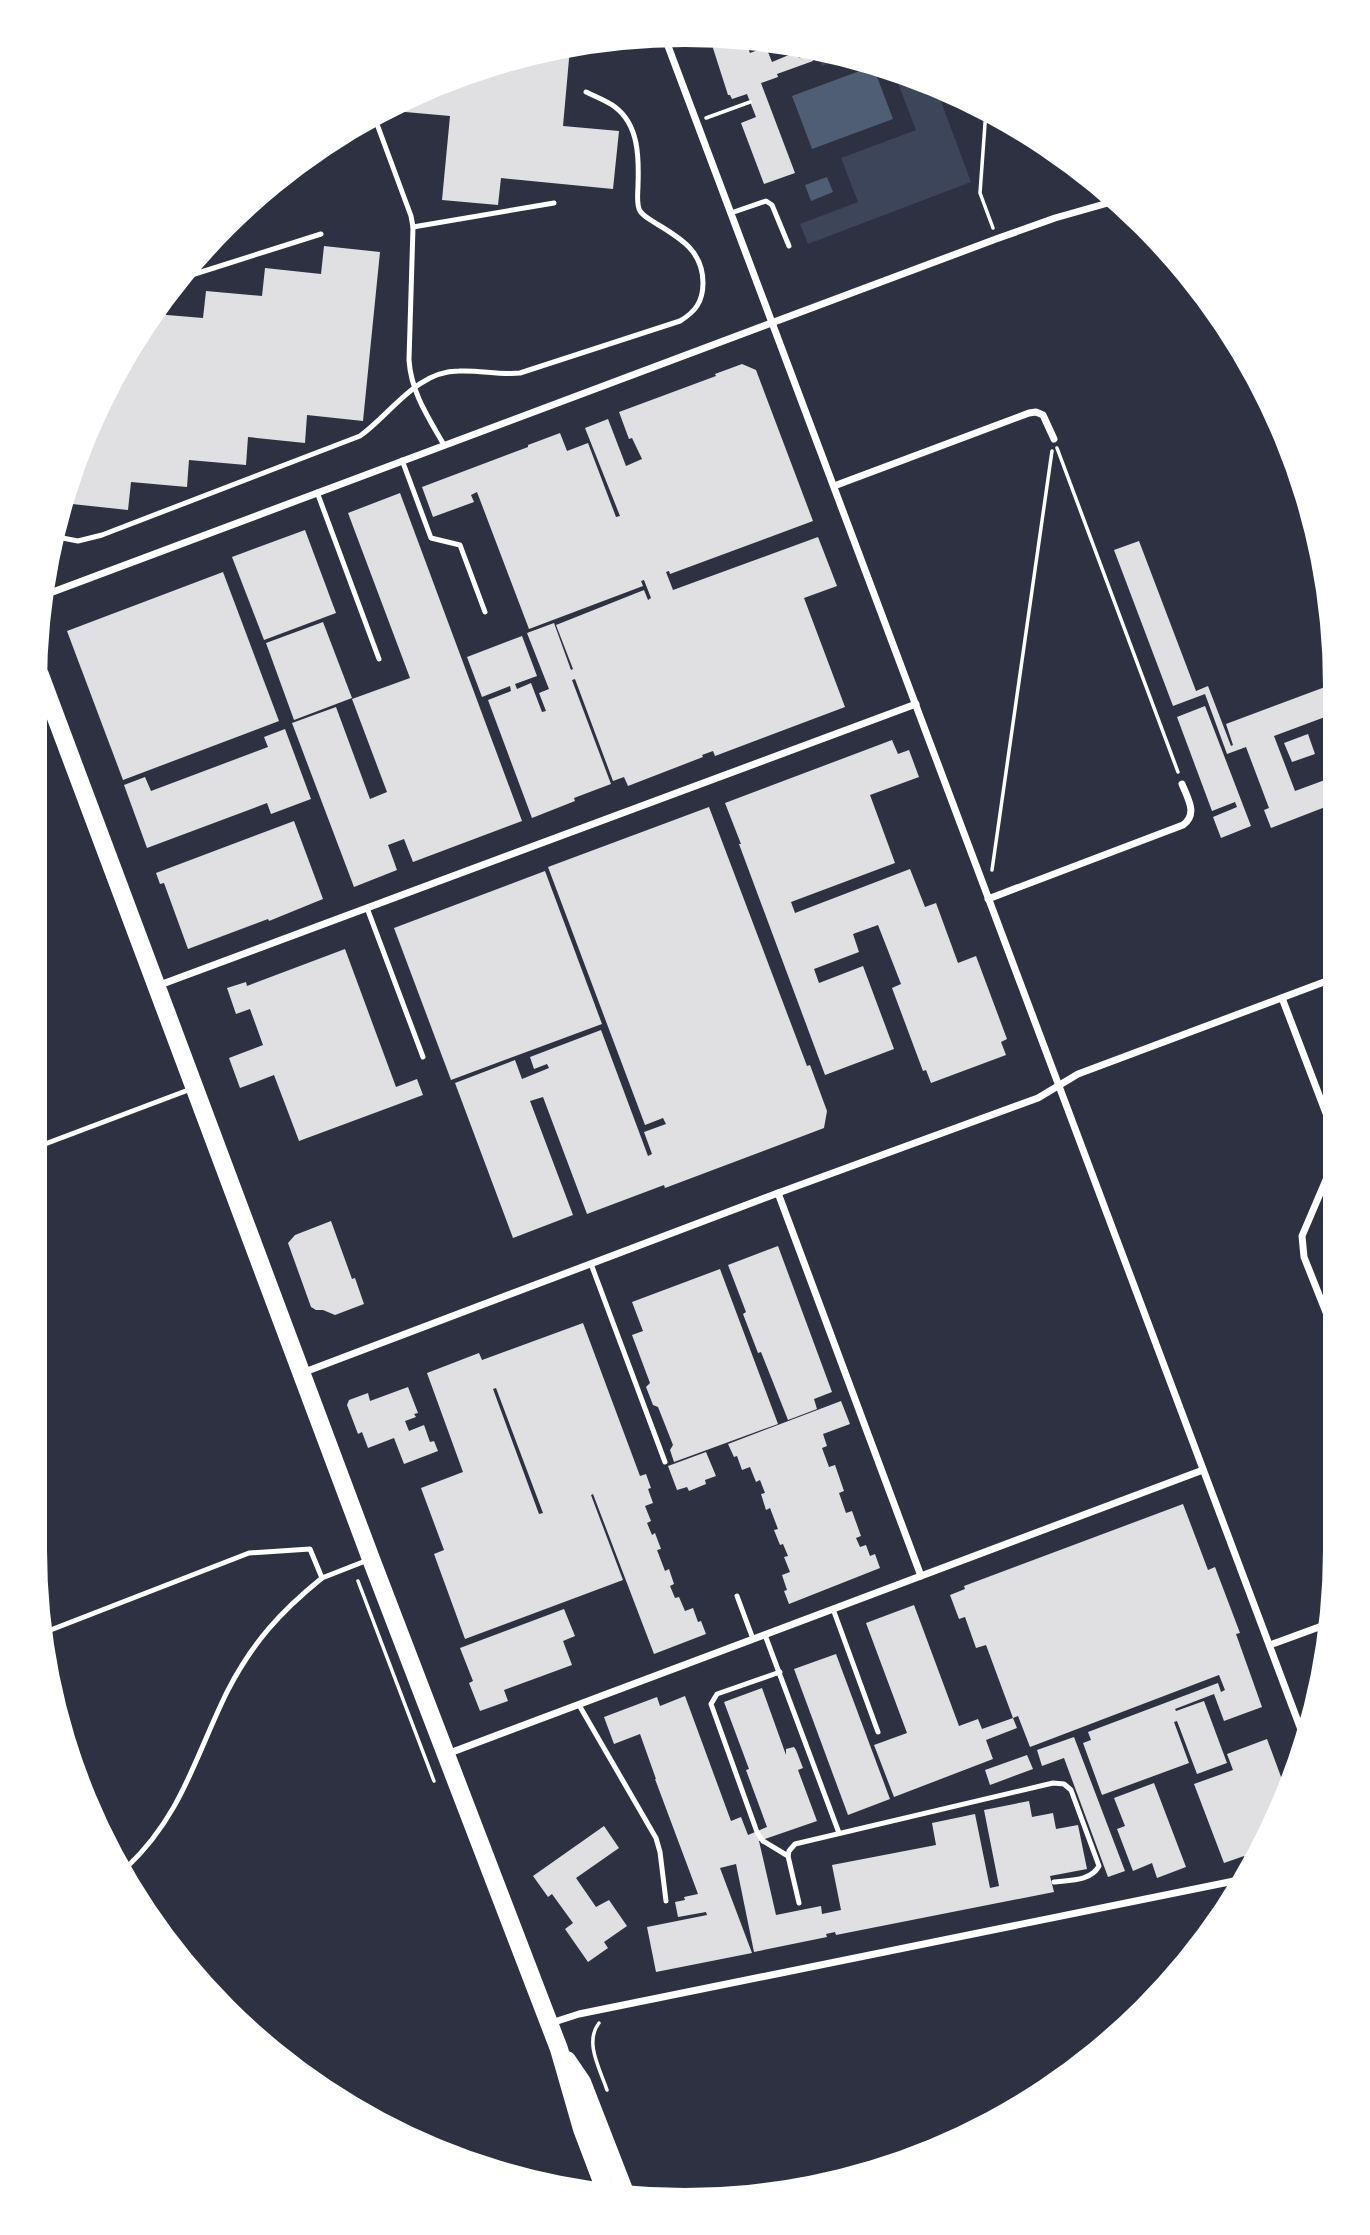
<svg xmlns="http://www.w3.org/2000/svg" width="1370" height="2235" viewBox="0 0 1370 2235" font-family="'Archivo Narrow',sans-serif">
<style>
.green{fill:#3c4559}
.water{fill:#4f5d75}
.building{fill:#e0e0e3;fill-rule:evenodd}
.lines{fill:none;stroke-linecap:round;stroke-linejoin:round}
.path{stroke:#fff;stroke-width:3.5}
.service{stroke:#fff;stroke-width:5}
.minor{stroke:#fff;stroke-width:7}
.primary{stroke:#fff;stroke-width:18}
</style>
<rect width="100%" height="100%" fill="#2d3142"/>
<g class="green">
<path d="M816,51L848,56L822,66Z"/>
<path d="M894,73L936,88L971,182L808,244L800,224L858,202L841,158L916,130Z"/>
</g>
<g class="water">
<path d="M873,66L893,119L812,149L792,96Z"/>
<path d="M827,177L833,192L811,201L805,185Z"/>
</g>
<g class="building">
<path d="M732,37L744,39L750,53L766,47L772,62L796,52L799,58L811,54L813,61L777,74L778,77L761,83L795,173L764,184L741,123L756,117L747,94L732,99L730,95H728L712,45Z"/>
<path d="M570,48L563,126L619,131L613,189L501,178L498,205L442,200L450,116L394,111L395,106L476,70Z"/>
<path d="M324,246L380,252L363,421L307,415L305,443L248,437L246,465L189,460L187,487L131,482L128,510L72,504L75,472L84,437L140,340H144L145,331L155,314L203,318L206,291L262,296L265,268L321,274Z"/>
<path d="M742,364L756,370L813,521L670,574L669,571L666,572L673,590L818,537L837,586L804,598L845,707L715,756L713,751L702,755L703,757L628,786L624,777L613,781L575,679L572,680L611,784L574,798L575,801L532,818L488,700L511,691L510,686L482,697L467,657L522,636L537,676L515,684L517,689L531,683L542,712L546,711L539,693L549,689L527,633L554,623L571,670L573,669L556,625L644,590L648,600L651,598L644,580L641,581L643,586L529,629L477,492L471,495L474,502L433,517L422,487L528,447V445L560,433L567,451L588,443L616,517L620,516L585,428L608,419L626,466L642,459L632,438L629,439L619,412L716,376L715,374Z"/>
<path d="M400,493L522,821L413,862L404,839L388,845L397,870L354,887L292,723L336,707L370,799L387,792L352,699L410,678L348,513Z"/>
<path d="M305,530L336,613L264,640L232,557Z"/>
<path d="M1139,541L1196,691L1208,686L1231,746L1233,745L1226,724L1333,684V714L1274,736L1295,791L1333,777V804L1271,828L1264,810L1269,808L1246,747L1227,754L1205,694L1173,706L1114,550Z"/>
<path d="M223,572L279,721L123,780L67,631Z"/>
<path d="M323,622L352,698L294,720L266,643Z"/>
<path d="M1205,706L1251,826L1221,838L1213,817L1237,807L1235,802L1212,811L1177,717Z"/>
<path d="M285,729L311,799L271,814L267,803L147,848L124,785L145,777L151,791L268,747L264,737Z"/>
<path d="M1308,734L1315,754L1292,762L1284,743Z"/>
<path d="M892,740L898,754L909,750L919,777L870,795L895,863L791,902L795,913L910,869L925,907L936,903L958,963L976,956L1007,1039L1001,1042L1006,1055L931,1083L926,1070L923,1071L892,988L901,984L878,925L853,934L859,952L814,969L819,983L863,966L894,1049L825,1075L739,844H741L725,803Z"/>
<path d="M709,807L807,1066L810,1065L827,1111L824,1128L665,1188L664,1185L587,1214L543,1097L530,1101L573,1215L513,1238L455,1083L515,1060L522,1079L549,1068L547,1064L534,1069L530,1057L601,1030L648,1156L652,1154L644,1132L666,1124L663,1118L645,1125L548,867Z"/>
<path d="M294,821L323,899L269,921L268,919L188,949L164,883L160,884L156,873Z"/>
<path d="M545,871L602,1024L451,1080L394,928Z"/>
<path d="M345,949L396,1087L417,1079L423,1095L299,1141L274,1075L240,1088L229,1058L263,1045L250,1009L236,1014L227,988L246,982L247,986Z"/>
<path d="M331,1221L352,1279L355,1278L364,1304L335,1315L323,1310H316L311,1307L288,1243L295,1235Z"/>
<path d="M778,1246L832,1392L814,1399L817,1409L788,1420L761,1352L758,1353L743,1314L746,1312L728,1265Z"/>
<path d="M720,1269L778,1424L674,1462L670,1450L673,1445L658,1407L653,1405L646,1387L650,1383L632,1335L643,1331L632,1302Z"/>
<path d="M583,1323L640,1476L646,1474L651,1488L648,1489L653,1503L645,1506L651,1521L647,1523L652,1535L655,1533L661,1549L657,1550L665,1571L669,1569L674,1584L670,1586L675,1598L679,1597L685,1611L693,1608L698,1622L701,1621L706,1634L654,1654L593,1494L591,1495L623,1580L465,1639L434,1554L444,1550L421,1488L463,1472L427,1373L479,1353L482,1360ZM496,1388L543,1513L539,1514L493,1389Z"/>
<path d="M408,1387L418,1413L414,1414L416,1417L405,1421L409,1431L424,1425L430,1442L434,1441L438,1451L404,1464L394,1438L368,1448L362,1432L358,1434L347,1405L349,1400L368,1393L370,1401Z"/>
<path d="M841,1401L850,1424L823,1434L827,1446L822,1448L829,1467L835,1465L844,1491L839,1493L846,1513L852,1511L861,1536L856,1538L860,1547L866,1545L870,1556L875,1554L880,1568L789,1604L784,1591L787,1590L782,1575L790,1572L784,1557L788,1556L783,1544L780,1545L774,1530L778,1529L770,1508L766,1510L761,1494L765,1493L760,1480L756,1482L750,1467L742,1470L737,1456L734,1457L728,1444Z"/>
<path d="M706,1452L716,1476L705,1480L706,1484L689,1491L687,1487L677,1490L668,1466Z"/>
<path d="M1183,1504L1208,1570L1215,1567L1240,1633L1236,1634L1262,1707L1224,1721L1214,1694L1175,1709L1176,1711L1204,1701L1227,1763L1197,1774L1177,1721L1174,1722L1189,1763L1102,1795L1083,1743L1091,1740L1088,1732L1218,1683L1221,1692L1225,1690L1219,1675L1030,1747L1018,1716L1013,1718L986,1645L976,1648L965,1617L959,1619L950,1595L965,1589L964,1586Z"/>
<path d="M914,1605L959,1726L978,1719L982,1729L1013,1718L1017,1728L986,1740L993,1759L894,1797L874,1745L907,1733L866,1623Z"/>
<path d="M564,1609L575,1636L563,1641L572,1665L504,1690L508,1701L480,1711L469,1683L473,1681L460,1648Z"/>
<path d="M836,1654L890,1799L848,1815L794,1669Z"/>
<path d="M762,1688L786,1755V1749L794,1747L796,1750L803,1768L798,1770L817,1821L759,1841L776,1915L821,1906L822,1914L841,1910L832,1865L936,1845L932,1823L975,1814L990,1888L999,1886L984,1810L1029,1801L1032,1817L1053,1813L1056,1829L1078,1825L1087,1869L1050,1876L1054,1892L836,1935L835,1932L826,1934L827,1937L754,1952L736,1864L720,1868L752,1953L656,1972L647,1927L707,1915L706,1912L678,1917L675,1902L685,1900L684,1897L698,1894L655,1779H656L640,1734L614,1744L604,1717L657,1697L660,1706L685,1696L731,1821L741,1817L748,1835L767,1827L746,1770L749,1769L724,1702Z"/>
<path d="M1074,1737L1125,1871L1108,1877L1064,1758L1042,1766L1037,1750Z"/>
<path d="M1267,1739L1287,1793L1286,1798L1253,1856L1245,1859L1244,1856L1224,1863L1194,1784L1233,1770L1227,1754Z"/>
<path d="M1027,1755L1033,1769L990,1785L985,1770Z"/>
<path d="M1154,1783L1186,1867L1157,1878L1152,1863L1133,1871L1117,1829L1125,1826L1114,1798Z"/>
<path d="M604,1826L619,1848L576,1878L596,1907L609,1900L627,1926L604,1942L608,1948L588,1962L565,1929L573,1923L552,1894L548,1897L533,1876Z"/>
</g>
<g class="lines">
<g class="path">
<path d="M986,110L980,193L993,228"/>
<path d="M706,118L750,102"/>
<path d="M1057,448L1178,772"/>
<path d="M992,870L1052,451"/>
<path d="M358,1581L434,1781"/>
<path d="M599,2023C584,2042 600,2069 607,2090"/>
</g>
<g class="service">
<path d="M374,116L411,216L413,227L409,360C411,392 428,417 444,445"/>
<path d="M731,213L766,201L772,205L789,246"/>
<path d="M413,227L554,203"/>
<path d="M179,279L321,234"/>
<path d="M402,460L431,538L460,545L485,612"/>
<path d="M317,492L379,659"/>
<path d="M57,537L78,541L102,535L360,436C391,414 416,371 459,371C480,370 499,375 520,373L680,321C695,312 703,302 703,283C703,252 682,239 657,224C651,220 644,217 640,211C636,204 638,194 638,185C639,158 639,125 615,107C607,101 596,97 586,92"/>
<path d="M367,908L423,1057"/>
<path d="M37,1147L191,1089"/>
<path d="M591,1264L665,1462"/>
<path d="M737,1596L753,1639"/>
<path d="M833,1609L878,1732"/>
<path d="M48,1631L249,1553L310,1549L322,1578L368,1560"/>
<path d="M765,1635L839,1833"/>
<path d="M780,1672L717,1694L711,1704L757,1832L763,1841L788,1856"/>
<path d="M579,1705L656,1838L660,1852L666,1901"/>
<path d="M127,1867C182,1815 195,1757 227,1692C252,1643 280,1612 322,1578"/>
<path d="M799,1903L788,1856L789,1851L795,1844L1053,1783L1064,1784L1071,1790L1099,1866C1091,1881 1070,1880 1054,1882"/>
</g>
<g class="minor">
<path d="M665,38L1303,1735"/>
<path d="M834,486L1029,413L1036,412L1043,415L1054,439"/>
<path d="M42,596L996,239L1055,218L1115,201"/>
<path d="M988,899L1183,825C1198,814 1188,799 1182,784"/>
<path d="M157,986L916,704"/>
<path d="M1282,998L1332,1129"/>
<path d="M778,1193L921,1576"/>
<path d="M1331,1325L1304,1257L1302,1236L1331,1168"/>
<path d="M302,1373L778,1193L1038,1098L1078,1074L1332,979"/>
<path d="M1270,1645L1330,1623"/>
<path d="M447,1754L1203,1470"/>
<path d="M551,2023L579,2014L1239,1880"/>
</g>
<g class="primary">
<path d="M40,675L371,1559L559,2049L582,2129L604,2187"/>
<path d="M567,2060L582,2082L624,2190"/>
</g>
</g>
<path d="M0 0H1370V2235H0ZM685 47H685A638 638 0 0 1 1323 685V1550A638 638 0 0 1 685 2188H685A638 638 0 0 1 47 1550V685A638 638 0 0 1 685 47Z" fill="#fff" fill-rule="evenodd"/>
</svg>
